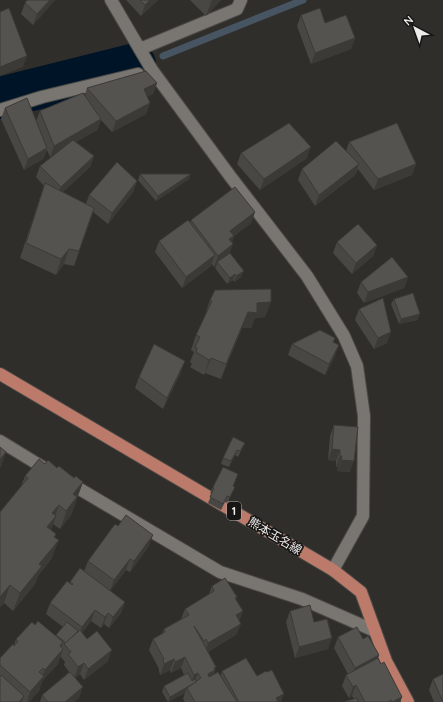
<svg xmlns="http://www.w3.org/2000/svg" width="443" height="702" viewBox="0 0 443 702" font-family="Quicksand,'Noto Sans JP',sans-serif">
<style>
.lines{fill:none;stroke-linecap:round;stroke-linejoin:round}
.stream{stroke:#475562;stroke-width:7}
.river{stroke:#001427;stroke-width:42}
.street-casing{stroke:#4b4a47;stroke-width:14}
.primary-casing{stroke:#4b4a47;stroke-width:14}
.street{stroke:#797672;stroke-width:12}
.primary{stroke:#bb7a6a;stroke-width:12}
.wall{fill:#494744}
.shaded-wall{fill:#3c3a37}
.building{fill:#55534f;stroke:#3c3a37}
.labels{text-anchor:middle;stroke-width:3.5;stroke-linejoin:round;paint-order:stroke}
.shield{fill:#171615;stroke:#aeacab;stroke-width:1}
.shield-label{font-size:11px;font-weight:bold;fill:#eeedeb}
.street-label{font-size:12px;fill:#eeedeb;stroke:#171615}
</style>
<rect width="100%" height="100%" fill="#302e2a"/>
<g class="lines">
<path class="stream" d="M163,56L303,0"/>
<path class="river" d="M0,98L135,64"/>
<g class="street-casing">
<g id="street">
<path d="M111,0L152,70L230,176L307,276L344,336L357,366L364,416L363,516L333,570"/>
<path d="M140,49L237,9L241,0"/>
<path d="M0,110L42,97L138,74"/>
<path d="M0,441L49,471"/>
<path d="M66,481L220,572L302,599L375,631"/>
</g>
</g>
<g class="primary-casing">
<path id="primary" d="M0,374L333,570L361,592L386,661L408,702"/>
</g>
<use href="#street" class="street"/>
<use href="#primary" class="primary"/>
</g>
<g class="wall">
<path d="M27,0H55L33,25L21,14L25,3Z"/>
<path d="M126,0H158L141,16Z"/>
<path d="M190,0H221L206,16Z"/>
<path d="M301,15L325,23L355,38L351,49L311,64L297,26Z"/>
<path d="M157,83L153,94L147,96L150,103L146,114L112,132L101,120L97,130L76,142L94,156L90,167L63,192L86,204L89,195L137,181L133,192L108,224L93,212L74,266L64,264L56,275L20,258L44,186L36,177L40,166L56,153L50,157L47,150L43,159L24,170L1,119L5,108L36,121L40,111L85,95L87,88Z"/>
<path d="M349,142L416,164L412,175L374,190L358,169L355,175L315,206L298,180L302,169L346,151Z"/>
<path d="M241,153L307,158L260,190L237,164Z"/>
<path d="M140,174L189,179L156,201L138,180Z"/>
<path d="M255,212L251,223L234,236L232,242L233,244L229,254L241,277L234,282L233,280L227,284L215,268L217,265L214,267L211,263V266L182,288L155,252L159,241L190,223L191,220Z"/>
<path d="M337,242L377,245L373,256L352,274L333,253Z"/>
<path d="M408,277L404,288L364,303L357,293L361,282Z"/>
<path d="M394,299L418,320L399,324L391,304Z"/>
<path d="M210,300L265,317L255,318L251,328H242L221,379L205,373L204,375L190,367L192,364L190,362L194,352L191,350L196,335L205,316V315Z"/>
<path d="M359,309L387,343L374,349L355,320Z"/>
<path d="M292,344L335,356L325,375L288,355Z"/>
<path d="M181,372L163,409L135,388L139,377Z"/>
<path d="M334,425L350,472L337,471L338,467H336V461L328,460L330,436Z"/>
<path d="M245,443L238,457L235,455L229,467L221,464L223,458Z"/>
<path d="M45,464L57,468L74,478L83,482L71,515L60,529L53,524L51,530L56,534L55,537L52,558L38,576L35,584L13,611L4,603L0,607V512L21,486L25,476Z"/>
<path d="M236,480L233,486L232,493L227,503L225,502L221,510L208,503L212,494L210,493L213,487Z"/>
<path d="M149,546L130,572L126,570L110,591L125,602L121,613L109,628L104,624L101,628L91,621L82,633L108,661L84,680L80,674L75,678L79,698L74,702H40L42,695L69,672L64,665L65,662L60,656L58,664L42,681L39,691L29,702H0V658L14,645L16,639L35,625L56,636L63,627L46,614L50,603L69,583L70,582L84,571L88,561Z"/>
<path d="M212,586L237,597L236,600L243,611L239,620L237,634L208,652L216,667L214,674L221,675L222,671L257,676L281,702H185L183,699L185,693L168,702L162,692L164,686L184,675L181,668L171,673L170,670L160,675L159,671V669L149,650L153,639L162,634L164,629L181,619L185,609L209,594Z"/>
<path d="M290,611L314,622L328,649L295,658L286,622Z"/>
<path d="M338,637L363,639L379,655L378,658L381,664L402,697L400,702H343L354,699L352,696L349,698L342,686L346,675L348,674L334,648Z"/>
<path d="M433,679L443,702H434L429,690Z"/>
</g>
<g class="shaded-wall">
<path d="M50,0H55L33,25L37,14Z"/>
<path d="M150,0H158L141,16L145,5Z"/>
<path d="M212,0H221L206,16Z"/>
<path d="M355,38L351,49L311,64L315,53Z"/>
<path d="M27,56L23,67L0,76V67Z"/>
<path d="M157,83L153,94L140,100L144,89Z"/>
<path d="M150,103L146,114L112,132L116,121Z"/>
<path d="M101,119L97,130L50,157L54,146Z"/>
<path d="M311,147L307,158L260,190L264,179Z"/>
<path d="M47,148L43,159L24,170L28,159Z"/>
<path d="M94,156L90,167L57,198L61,187Z"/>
<path d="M359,164L355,175L315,206L319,195Z"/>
<path d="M416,164L412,175L374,190L378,179Z"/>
<path d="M191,174L189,179L156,201L158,196Z"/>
<path d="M137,181L133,192L108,224L112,213Z"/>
<path d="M255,212L251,223L226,242L230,231Z"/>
<path d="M234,236L230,246L233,244L229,255L217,262V265L214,267L218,256L229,239Z"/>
<path d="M377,245L373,256L352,274L356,263Z"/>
<path d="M69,249L64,264L56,275L61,259Z"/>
<path d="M215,255L211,266L182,288L186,277Z"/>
<path d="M244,271L241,277L234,282L236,276Z"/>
<path d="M235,274L233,280L227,284L230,278Z"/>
<path d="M408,277L404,288L364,303L368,292Z"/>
<path d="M271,302L265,317L255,318L251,328H242L221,379L226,364L248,312L257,303Z"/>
<path d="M420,314L418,320L399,324L401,319Z"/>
<path d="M391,332L387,343L374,349L378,338Z"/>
<path d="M339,345L335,356L325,375L329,364Z"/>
<path d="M211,358L205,373L204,375L209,360Z"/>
<path d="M185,361L181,372L163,409L167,398Z"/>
<path d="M332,449L340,450L336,461L328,460Z"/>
<path d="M237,450L235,455L229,467L231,461Z"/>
<path d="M6,452L1,467L0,468V460Z"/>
<path d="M340,456H342L338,467H336Z"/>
<path d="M341,460L354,461L350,472L337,471Z"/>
<path d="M83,482L71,515L60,529L73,494Z"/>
<path d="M59,505L54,519L56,516L50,534L40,545L52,513Z"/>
<path d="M56,534L50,551L59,540L52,558L38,576L35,584L13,611L20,593L39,564Z"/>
<path d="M153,535L149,546L130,572L134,561Z"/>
<path d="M130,559L126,570L110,591L114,580Z"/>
<path d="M10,585L4,603L0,607V597Z"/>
<path d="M125,602L121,613L109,628L113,617Z"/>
<path d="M95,610L91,621L78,638L82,627Z"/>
<path d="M243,611L239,622L236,615Z"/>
<path d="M108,613L104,624L101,628L105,617Z"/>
<path d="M241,624L237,634L204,654L208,643Z"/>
<path d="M332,638L328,649L295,658L299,647Z"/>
<path d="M63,642L59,654L63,649L58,664L42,681L39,691L29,702H27L30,692L41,679L45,670Z"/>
<path d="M112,650L108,661L84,680L88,669Z"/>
<path d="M379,655L375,666L351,679L355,668Z"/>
<path d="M185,657L181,668L171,673L175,662Z"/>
<path d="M174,659L170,670L160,675L164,664Z"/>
<path d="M84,663L80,674L74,678L78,667Z"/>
<path d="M216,667L211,681L208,674Z"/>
<path d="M198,673L194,684L187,688L185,693L168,702L170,697L190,686L194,675Z"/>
<path d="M356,685L352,696L349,698L353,687Z"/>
<path d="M83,687L79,698L74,702H65Z"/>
<path d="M284,694L281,702H274L276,698Z"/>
<path d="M24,696L22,702H19Z"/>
<path d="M402,697L400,702H392Z"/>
</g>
<g class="building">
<path d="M27,0H50L37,14L25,3Z"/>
<path d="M140,0H150L145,5Z"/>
<path d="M9,8L27,56L0,67V12Z"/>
<path d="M320,8L325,23L346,15L355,38L315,53L301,15Z"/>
<path d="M146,71L157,83L144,89L150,103L116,121L87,88Z"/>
<path d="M83,93L101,119L54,146L40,111Z"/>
<path d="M27,98L47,148L28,159L5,108Z"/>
<path d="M289,123L311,147L264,179L241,153Z"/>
<path d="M397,123L416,164L378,179L349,142Z"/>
<path d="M73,140L94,156L61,187L40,166Z"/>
<path d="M336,141L359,164L319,195L302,169Z"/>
<path d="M117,162L137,181L112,213L89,195Z"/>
<path d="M140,174H191L158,196Z"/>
<path d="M45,183L94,208L79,251L69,249L61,259L26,243Z"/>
<path d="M235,187L255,212L230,231L234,236L229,239L233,244L218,256L191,220Z"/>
<path d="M188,220L215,255L186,277L159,241Z"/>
<path d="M358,224L377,245L356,263L337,242Z"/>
<path d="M230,253L244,271L236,276L235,274L230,278L217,262Z"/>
<path d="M392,257L408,277L368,292L361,282Z"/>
<path d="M271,289V302L257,303V313L248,312L226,364L211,358L209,360L196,352L197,348L195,347L200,337L196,335L212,301L210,300L215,290Z"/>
<path d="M413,293L420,314L401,319L394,299Z"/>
<path d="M383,298L391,332L378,338L359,309Z"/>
<path d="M320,330L335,338L333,342L339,345L329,364L292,344Z"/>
<path d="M154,344L185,361L167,398L139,377Z"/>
<path d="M334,425L358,427L354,461L341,460L342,456H340V450L332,449Z"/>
<path d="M233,437L245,443L240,451L237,450L231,461L223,458Z"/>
<path d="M0,447L6,452L0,460Z"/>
<path d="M39,459L45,464L48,460L57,468L59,466L74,478L76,476L83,482L73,494L77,497L66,511L59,505L52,513L56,516L47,527L56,534L54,537L59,540L39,564L42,566L20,593L10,585L0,597V512L28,478L25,476Z"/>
<path d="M223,467L238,474L233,486L235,487L230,497L227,496L223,504L210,497L214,488L213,487Z"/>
<path d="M126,515L153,535L134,561L130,559L114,580L88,561L115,524L118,526Z"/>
<path d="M80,568L125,602L113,617L108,613L105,617L95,610L82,627L50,603L67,581L72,585L73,584L70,582Z"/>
<path d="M225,578L237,597L235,598L243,611L236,615L241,624L208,643L206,639L204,641L194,626L216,667L214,668L215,670L208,674L209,677L218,672L237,702H195L187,688L201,678L198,673L194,675L185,657L175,662L174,659L164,664L163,660L164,659L153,639L165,632L164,629L189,615L185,609L214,591L212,586Z"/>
<path d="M310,605L314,622L327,619L332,638L299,647L290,611Z"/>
<path d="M38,621L63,642L60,646L63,649L45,670L43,668L39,672L44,676L30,692L0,665V658L13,644L14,646L18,641L16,639L32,622L35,625Z"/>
<path d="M67,622L78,631L66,643L56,635Z"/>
<path d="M357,627L363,639L368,636L379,655L355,668L338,637Z"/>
<path d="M80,630L87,639L97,631L112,650L88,669L84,663L78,667L68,654L71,652L64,644Z"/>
<path d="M246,658L257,676L266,671L267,672L272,670L284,694L276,698L278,702H239L222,671Z"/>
<path d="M378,658L381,664L384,662L402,697L392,702L391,700L388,702H365L356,685L353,687L346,675Z"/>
<path d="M70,672L83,687L65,702H48L42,695Z"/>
<path d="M188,673L192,681L195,679L196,682L170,697L164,686Z"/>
<path d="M443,674V702L433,679Z"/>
<path d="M1,675L24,696L19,702H0V676Z"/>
<path d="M357,698L358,702H343Z"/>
</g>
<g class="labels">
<rect class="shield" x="227" y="502" width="14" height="18" rx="3"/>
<g class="shield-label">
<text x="234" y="515">1</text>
</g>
<g class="street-label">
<text transform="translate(275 536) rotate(31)" y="4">熊本玉名線</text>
</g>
</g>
<g transform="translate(415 28) rotate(319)" stroke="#171615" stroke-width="3" paint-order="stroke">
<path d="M0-3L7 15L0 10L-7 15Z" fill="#eeedeb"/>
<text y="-6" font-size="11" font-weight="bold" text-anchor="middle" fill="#eeedeb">N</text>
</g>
</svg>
